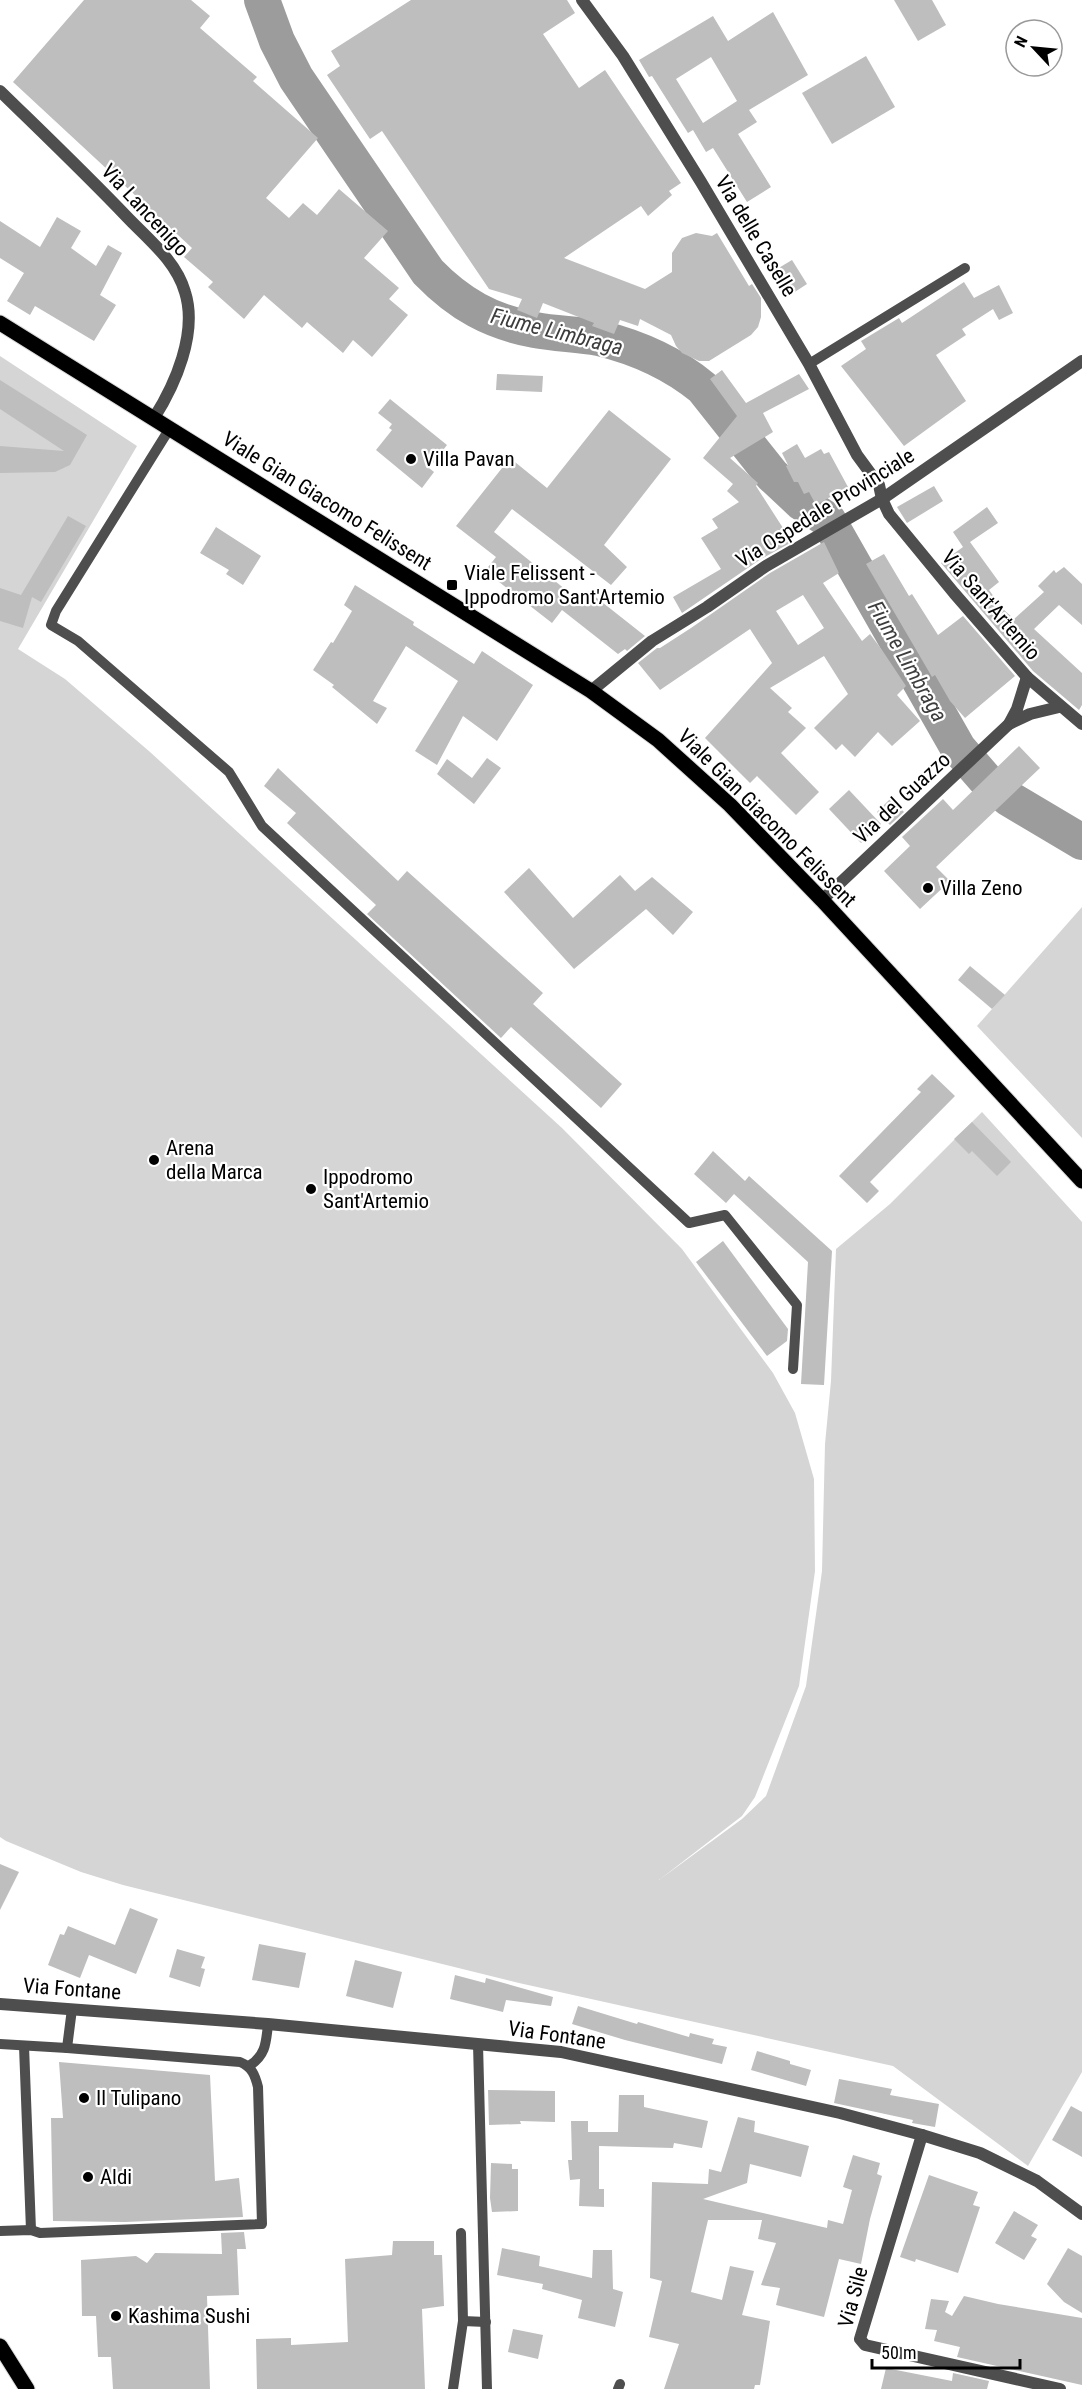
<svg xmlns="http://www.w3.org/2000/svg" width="1082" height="2389" viewBox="0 0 1082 2389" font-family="'Roboto Condensed',sans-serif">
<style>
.green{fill:#d5d5d5}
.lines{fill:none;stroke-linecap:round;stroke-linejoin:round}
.river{stroke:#9c9c9c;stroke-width:36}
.building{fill:#bebebe;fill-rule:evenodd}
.primary-casing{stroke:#dbdbdb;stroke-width:17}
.lane{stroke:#4e4e4e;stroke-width:10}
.street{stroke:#4e4e4e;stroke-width:12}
.primary{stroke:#000;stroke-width:15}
.poi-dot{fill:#000;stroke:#fff;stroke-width:2}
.labels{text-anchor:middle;stroke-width:4.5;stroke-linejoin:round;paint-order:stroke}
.street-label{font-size:21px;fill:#000;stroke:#fff}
.poi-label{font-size:21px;fill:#000;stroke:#fff;text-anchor:start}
.water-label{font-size:22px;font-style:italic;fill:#3d3d3d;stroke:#fff}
</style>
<rect width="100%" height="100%" fill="#fff"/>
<g class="green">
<path d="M0,356L137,446L18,649L65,679L150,752L562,1128L682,1249L773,1373L795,1413L814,1479L815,1571L799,1686L755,1797L742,1816L659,1880L742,1819L766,1796L806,1686L822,1571L825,1444L831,1381L836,1249L890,1204L982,1112L1082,1222V2072L1028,2166L893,2066L519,1983L123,1885L81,1872L6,1841L0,1837Z"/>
<path d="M1082,907V1138L977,1026Z"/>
</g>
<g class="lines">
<g class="river">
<path d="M262,0L277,41L296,78L428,272C459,304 491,322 535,330C556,334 578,334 599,338C636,347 674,364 703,388L772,475L802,503L828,520L958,748L985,779"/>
<path d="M1008,798L1082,842"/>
</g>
</g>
<g class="building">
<path d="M84,0H191L210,16L200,28L257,77L253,81L318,138L266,198L289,218L303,203L317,215L339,189L388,231L364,258L399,288L389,299L408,315L372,357L353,340L343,353L307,322L302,328L264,295L244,319L208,287L213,282L184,257L192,248L13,82Z"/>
<path d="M411,0H567L575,13L543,34L579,88L605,70L681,183L669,191L672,195L648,216L641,206L564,258L645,289L672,272V253L682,238L696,233L712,236L717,233L749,286L752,284L761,298V317L758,327L751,335L709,361H699L682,353L676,346L671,335L640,319L638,326L620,320L614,334L592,326L594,323L543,303L537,318L517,310L522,299L489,289L382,131L370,139L327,75L340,66L331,51Z"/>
<path d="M894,0H932L946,25L918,41Z"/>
<path d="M773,12L808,75L749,110L757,122L738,134L771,187L747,202L713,148L706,152L693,130L688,133L652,76L649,77L639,60L713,16L728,41ZM711,57L737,101L703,123L676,79Z"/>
<path d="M866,56L895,107L832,144L802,93Z"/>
<path d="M57,217L81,231L71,248L96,266L108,245L122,253L100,295L116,305L94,341L35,306L30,315L7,301L24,273L0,258V221L40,247Z"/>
<path d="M792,260L807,284L787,297L772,272Z"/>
<path d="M964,282L974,298L999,285L1013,313L999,320L993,309L962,329L966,335L936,355L966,401L904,446L841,366L866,349L861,341L899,318L902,323Z"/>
<path d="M722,370L746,403L799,374L809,389L763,413L773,432L730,458L758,483L756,486L792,542L761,559L682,613L673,597L721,569L701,538L718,528L712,519L739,502L727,491L733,484L703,458L737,416L710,379Z"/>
<path d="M497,374L543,376L542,392L496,390Z"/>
<path d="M0,380L87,435L70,465L55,472L0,473V446L64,451L0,409Z"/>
<path d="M390,399L447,445L429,468L434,472L422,488L376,450L392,430L389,428L392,424L378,413Z"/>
<path d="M609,410L671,459L604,545L627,567L611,585L512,509L494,532L581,602L588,591L645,636L627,651L625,649L618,654L562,610L552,623L485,571L496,557L456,526L510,458L547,488Z"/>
<path d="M797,444L805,458L821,449L824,454L829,452L848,487L816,505L809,492L804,494L798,482H794L786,466L788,465L782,453Z"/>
<path d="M934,486L943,501L907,523L897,507Z"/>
<path d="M987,507L998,523L970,542L999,582L989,590L1003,609L1014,619L1044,592L1038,586L1054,570L1056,573L1064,567L1082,584V625L1059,605L1034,629L1082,673V705L1079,710L1033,671L941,563L963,547L953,532Z"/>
<path d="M68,516L86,526L41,602L32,597L23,628L0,621V588L21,595Z"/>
<path d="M216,527L261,556L243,585L226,574L229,570L200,553Z"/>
<path d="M824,542L839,573L823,583L862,641L870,634L882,650L906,686L897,695L920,721L892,746L878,732L855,757L842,744L836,750L814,728L848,694L824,656L770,688L792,708L788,712L806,728L781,753L819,792L796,815L757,776L750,783L705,738L772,663L750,629L660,690L638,663L657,648H660L691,628L770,573ZM803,595L824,628L798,645L776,611Z"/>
<path d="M884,554L909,596L912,594L938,635L963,616L1015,676L965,718L950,701L935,675L932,677L866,564Z"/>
<path d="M355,585L414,622L413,625L474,664L482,651L533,685L497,741L463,716L437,765L415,751L458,681L406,646L373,701L387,708L377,724L332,687L334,685L313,670L331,642L333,643L352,611L344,605Z"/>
<path d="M1019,746L1040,768L936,867L950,881L920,909L884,871L910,846L902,837L943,799L953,810Z"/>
<path d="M487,758L501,768L474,804L437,774L447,759L472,778Z"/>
<path d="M278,768L398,881L407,871L543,993L533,1004L622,1084L601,1108L511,1027L501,1038L367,914L376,905L287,823L296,813L264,786Z"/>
<path d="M849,790L881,824L861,843L829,809Z"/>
<path d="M891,798L904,812L890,825L877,812Z"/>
<path d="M529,868L573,918L620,875L635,891L652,877L693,912L673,935L646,909L574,969L504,892Z"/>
<path d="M970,966L1005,995L992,1009L958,980Z"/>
<path d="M932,1074L955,1096L870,1182L879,1191L867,1203L839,1176L921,1092L917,1089Z"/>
<path d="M972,1122L1011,1162L997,1176L972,1151L969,1154L954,1139Z"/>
<path d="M713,1151L745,1181L749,1176L832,1251L824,1385L801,1384L808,1262L734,1194L726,1203L694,1174Z"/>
<path d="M723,1241L788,1329L787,1341L767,1356L696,1262Z"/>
<path d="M0,1864L19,1872L0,1910Z"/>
<path d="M130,1908L158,1919L136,1974L89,1955L80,1978L48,1965L60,1934L64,1935L68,1926L115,1945Z"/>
<path d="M259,1944L306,1953L299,1988L252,1980Z"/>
<path d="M177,1949L205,1957L201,1968L205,1969L200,1987L169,1977Z"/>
<path d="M355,1960L402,1972L393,2008L346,1996Z"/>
<path d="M455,1975L485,1983L486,1978L553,1997L551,2006L506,2000L503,2012L450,1999Z"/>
<path d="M578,2006L637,2024L638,2022L689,2037L690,2033L714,2039L712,2044L727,2047L722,2064L625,2040L572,2024Z"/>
<path d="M757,2051L790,2061V2064L811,2070L806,2086L751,2070Z"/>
<path d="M59,2062L210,2075L215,2181L239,2178L243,2217L125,2222L53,2221L51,2118H63Z"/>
<path d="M839,2079L892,2089L890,2095L939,2104L935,2127L912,2123L913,2120L834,2103Z"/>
<path d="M488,2090L555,2091V2122L520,2121L521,2124L489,2125Z"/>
<path d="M619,2095H644V2107L708,2121L702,2148L674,2143L673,2148L599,2146V2189H604V2207L579,2206L580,2179L570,2180L568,2160H572L571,2121H588V2132H618Z"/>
<path d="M1071,2106L1082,2112V2157L1052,2140Z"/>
<path d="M738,2117L755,2121L754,2132L809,2146L801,2177L750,2164L747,2183L703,2199L827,2228L828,2220L843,2224L852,2190L843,2187L853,2155L880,2163L877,2174L882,2176L870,2219L861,2264L839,2259L824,2317L776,2305L780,2288L761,2285L776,2243L758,2239L762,2220H708L691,2292L722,2300L730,2266L754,2271L742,2315L770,2321L760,2385H755L754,2389H664L679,2344L649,2337L662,2281L650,2278L652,2182L708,2184L709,2169L721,2172Z"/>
<path d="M491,2163L512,2164V2169H518V2211L492,2212L490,2198Z"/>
<path d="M929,2175L978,2192L973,2205L980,2207L958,2273L916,2259L915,2262L900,2257Z"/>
<path d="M1014,2211L1038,2225L1031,2236L1037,2239L1024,2260L995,2243Z"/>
<path d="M244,2232L246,2249H237L239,2295L207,2296L210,2389H113L111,2357H98L96,2316H82L81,2260L136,2256L147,2263L155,2253L222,2254L221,2233Z"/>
<path d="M393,2241H434V2255H442L444,2306L422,2309L425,2389H257L256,2339L291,2338V2345L348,2342L345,2259L392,2255Z"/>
<path d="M502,2248L540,2256L539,2266L592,2278L593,2250H612L613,2289L623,2292L615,2327L578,2318L582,2300L542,2289L543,2284L497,2275Z"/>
<path d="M1068,2248L1082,2256V2313L1064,2302L1047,2284Z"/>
<path d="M964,2296L998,2304L1082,2318V2385L957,2357L960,2347L934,2341L937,2330L925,2329L931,2299L949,2301L945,2312L952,2316Z"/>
<path d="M513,2329L543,2335L538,2359L508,2352Z"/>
<path d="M886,2368L952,2381L953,2373L989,2381L987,2389H881Z"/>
</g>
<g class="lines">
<g class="primary-casing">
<g id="primary">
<path d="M0,323L591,691L658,740L730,805L822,900L1082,1181"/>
<path d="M0,2346L27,2389"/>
</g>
</g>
<g class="lane">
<path d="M809,364L965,268"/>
<path d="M170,428L56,611L51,625L78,641L229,772L262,826L689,1223L725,1215L797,1305L793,1369"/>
<path d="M0,2044L67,2048L72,2009"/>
<path d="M478,2044L487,2389"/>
<path d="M24,2046L31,2230"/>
<path d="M249,2066C266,2055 266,2043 268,2024"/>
<path d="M0,2231L31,2230L40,2233L262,2224L258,2087C255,2075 252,2067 240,2062L67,2048"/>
<path d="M461,2233L463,2321"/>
<path d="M453,2389L463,2321L486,2322"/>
<path d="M618,2389L620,2384"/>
</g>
<g class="street">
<path d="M582,0L623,56L701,182L809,364L857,455L879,485L882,499L889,514L954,593L1027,677L1082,724"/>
<path d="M0,91C43,133 86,174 127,217C149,240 176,261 185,292C198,333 175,385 154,418"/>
<path d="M1027,677L1017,709L1009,724L1030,714L1059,707"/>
<path d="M591,691L652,641L707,607L766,566L882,499L1082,361"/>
<path d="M822,900L1009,724"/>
<path d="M0,2004L268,2024L561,2052L840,2113L922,2135L980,2153L1037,2181L1082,2214"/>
<path d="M922,2135L860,2339L865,2345L1060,2389"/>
</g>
<use href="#primary" class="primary"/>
</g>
<g class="poi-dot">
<circle cx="411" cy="459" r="6"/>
<rect x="446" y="579" width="12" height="12" rx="3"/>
<circle cx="928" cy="888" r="6"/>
<circle cx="154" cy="1160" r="6"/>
<circle cx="311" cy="1189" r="6"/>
<circle cx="84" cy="2098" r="6"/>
<circle cx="88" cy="2177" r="6"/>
<circle cx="116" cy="2316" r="6"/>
</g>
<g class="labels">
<g class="street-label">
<text transform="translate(145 210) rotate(47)" y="7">Via Lancenigo</text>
<text transform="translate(756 236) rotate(59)" y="7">Via delle Caselle</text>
<text transform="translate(327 501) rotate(32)" y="7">Viale Gian Giacomo Felissent</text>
<text transform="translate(825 508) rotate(-32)" y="7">Via Ospedale Provinciale</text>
<text transform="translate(991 605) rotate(49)" y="7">Via Sant'Artemio</text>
<text transform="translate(902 798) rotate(-43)" y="7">Via del Guazzo</text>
<text transform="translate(767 818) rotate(45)" y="7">Viale Gian Giacomo Felissent</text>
<text transform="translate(72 1989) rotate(4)" y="7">Via Fontane</text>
<text transform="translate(557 2035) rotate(8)" y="7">Via Fontane</text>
<text transform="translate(853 2297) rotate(-75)" y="7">Via Sile</text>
</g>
<g class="poi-label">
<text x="423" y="466">Villa Pavan</text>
<text x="464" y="580">Viale Felissent -<tspan x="464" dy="24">Ippodromo Sant'Artemio</tspan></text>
<text x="940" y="895">Villa Zeno</text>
<text x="166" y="1155">Arena<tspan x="166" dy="24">della Marca</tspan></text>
<text x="323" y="1184">Ippodromo<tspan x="323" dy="24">Sant'Artemio</tspan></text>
<text x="96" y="2105">Il Tulipano</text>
<text x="100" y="2184">Aldi</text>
<text x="128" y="2323">Kashima Sushi</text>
</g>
<g class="water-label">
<text transform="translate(557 331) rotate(14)" y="8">Fiume Limbraga</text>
<text transform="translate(908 661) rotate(60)" y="8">Fiume Limbraga</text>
</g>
</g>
<g transform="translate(1034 48) rotate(296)"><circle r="28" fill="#ffffff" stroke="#999999" stroke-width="1.5"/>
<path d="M0-4.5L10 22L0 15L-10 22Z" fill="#000000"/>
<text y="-9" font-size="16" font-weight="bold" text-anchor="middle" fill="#000000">N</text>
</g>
<path d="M872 2359v9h148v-9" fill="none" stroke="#000000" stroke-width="3"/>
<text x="881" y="2359" font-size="18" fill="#000000" stroke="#ffffff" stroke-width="4.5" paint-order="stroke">50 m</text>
</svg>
